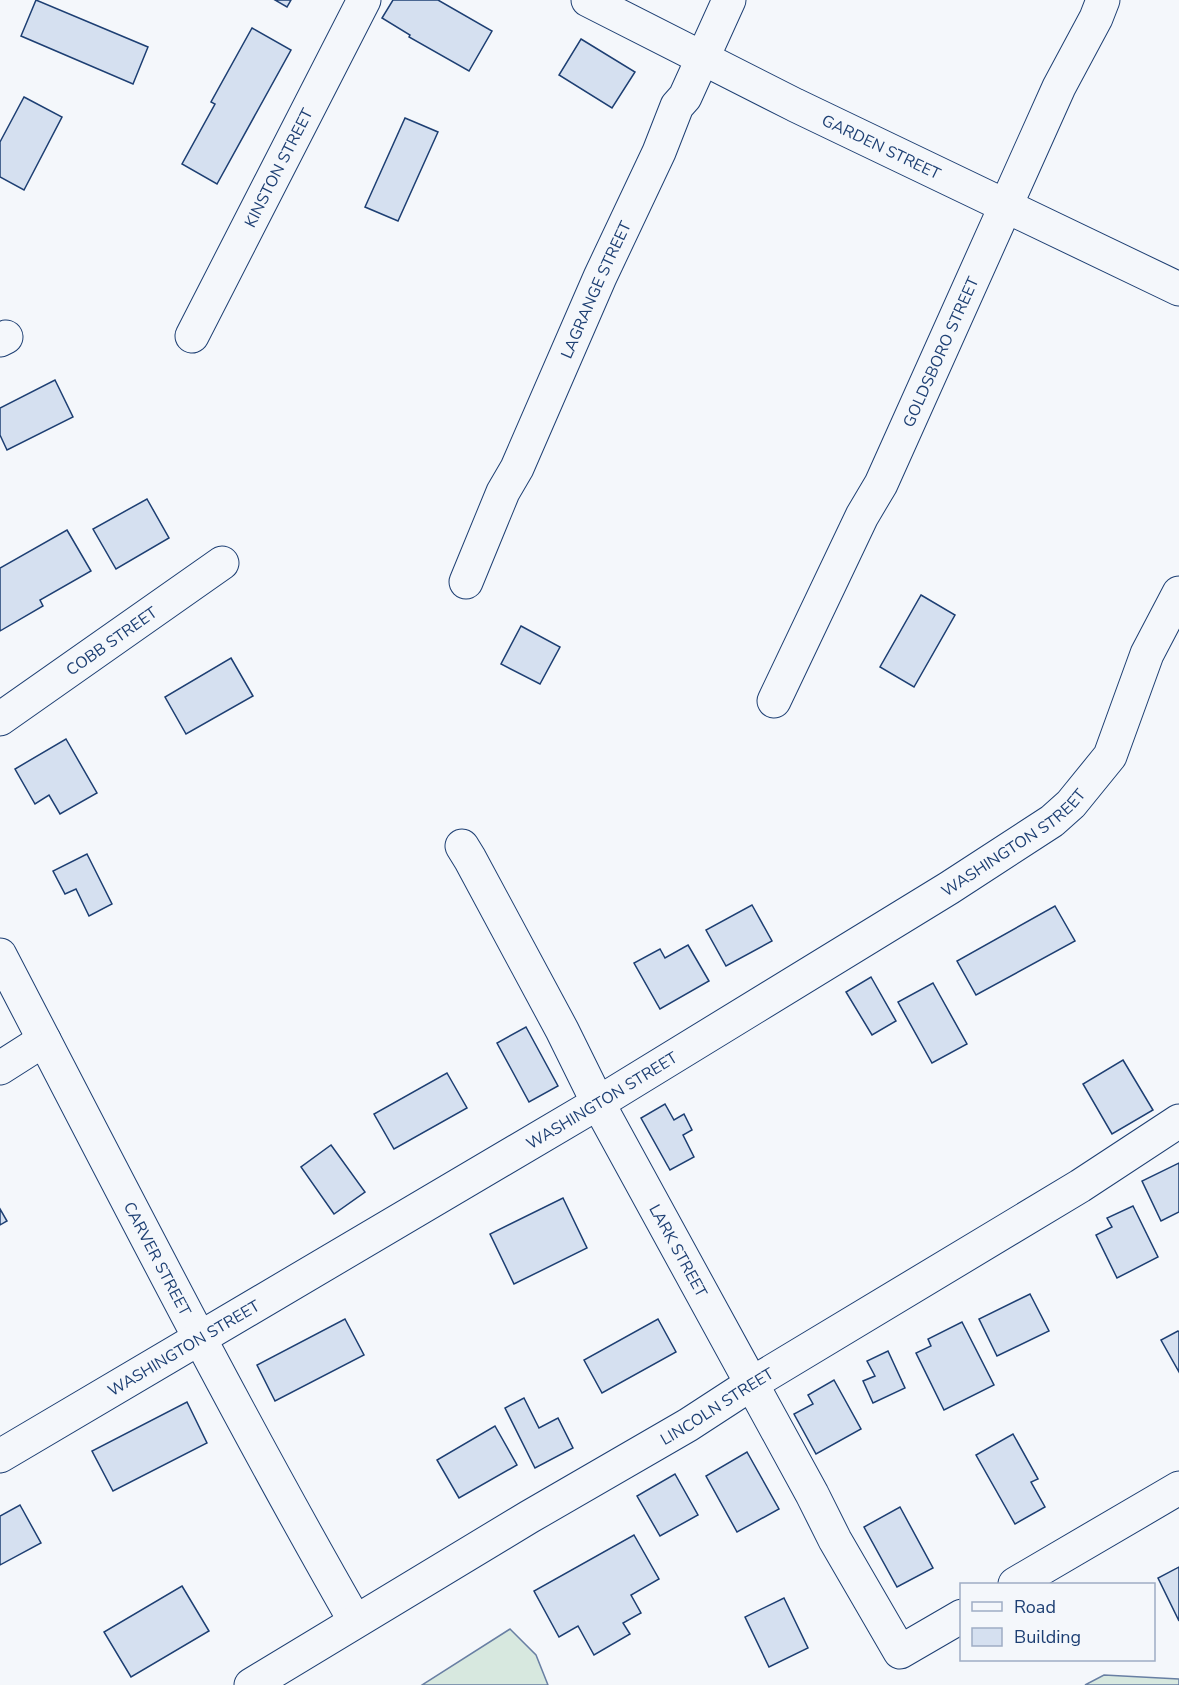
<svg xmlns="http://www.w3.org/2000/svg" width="1179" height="1685" viewBox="0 0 1179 1685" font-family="'Nunito Sans',sans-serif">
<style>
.green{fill:#d7e8df;stroke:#687fa3;stroke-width:1.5}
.building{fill:#d5e0f0;stroke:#1d3f73;stroke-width:1.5}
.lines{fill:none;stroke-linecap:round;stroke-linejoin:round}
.minor-casing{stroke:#1d3f73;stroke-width:35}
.minor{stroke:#f4f7fb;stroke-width:33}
.labels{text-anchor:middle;stroke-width:4.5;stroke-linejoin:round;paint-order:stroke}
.street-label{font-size:16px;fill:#1d3f73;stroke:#f4f7fb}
</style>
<rect width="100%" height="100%" fill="#f4f7fb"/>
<g class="green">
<path d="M510,1629L536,1655L548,1685H422Z"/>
<path d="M1104,1675L1179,1679V1685H1085Z"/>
</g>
<g class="building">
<path d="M36,0L148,47L133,84L21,36Z"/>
<path d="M275,0H291L287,7Z"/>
<path d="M393,0H438L492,31L469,71L409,37L410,35L382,18Z"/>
<path d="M252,28L291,50L217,184L182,164L215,104L211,102Z"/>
<path d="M581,39L635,72L612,108L559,75Z"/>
<path d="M24,97L62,117L24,190L0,177V142Z"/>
<path d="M405,118L438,132L398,221L365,207Z"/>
<path d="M55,380L73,417L7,450L0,435V408Z"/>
<path d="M147,499L169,538L116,569L93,529Z"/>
<path d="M67,530L91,571L40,600L43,606L0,631V568Z"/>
<path d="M921,595L955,615L914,687L880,667Z"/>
<path d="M521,626L560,647L540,684L501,664Z"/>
<path d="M231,658L253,696L186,734L165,697Z"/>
<path d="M66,739L97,793L60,814L49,795L35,804L15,769Z"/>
<path d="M87,854L112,904L89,916L76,889L65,894L53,871Z"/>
<path d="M752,905L772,941L726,966L706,930Z"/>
<path d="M1055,906L1075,941L976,995L957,961Z"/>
<path d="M688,945L709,981L660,1009L634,963L660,949L665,958Z"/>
<path d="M871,977L896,1021L872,1035L846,992Z"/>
<path d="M933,983L967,1044L932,1063L898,1002Z"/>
<path d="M526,1027L558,1086L529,1102L497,1043Z"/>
<path d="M1123,1060L1153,1110L1112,1134L1083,1084Z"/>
<path d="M447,1073L467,1108L394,1149L374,1114Z"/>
<path d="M665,1104L674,1120L684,1114L692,1130L683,1135L694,1157L670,1170L641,1118Z"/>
<path d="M331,1145L365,1192L334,1214L301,1167Z"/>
<path d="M1179,1163V1212L1161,1221L1142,1181Z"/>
<path d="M563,1198L587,1248L514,1284L490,1234Z"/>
<path d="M1133,1206L1158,1257L1117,1278L1096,1235L1112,1227L1107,1218Z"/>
<path d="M0,1209L7,1221L0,1225Z"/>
<path d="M1030,1294L1049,1331L997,1356L979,1319Z"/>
<path d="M345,1319L364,1355L275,1401L257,1365Z"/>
<path d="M658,1319L676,1352L602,1393L584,1360Z"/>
<path d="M962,1322L994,1385L944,1410L916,1353L931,1346L928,1339Z"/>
<path d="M1178,1331L1179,1332V1372L1161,1340Z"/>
<path d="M888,1351L905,1388L873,1403L863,1381L875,1376L867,1361Z"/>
<path d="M834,1380L861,1429L816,1454L794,1414L813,1404L808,1395Z"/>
<path d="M524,1398L539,1428L558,1418L573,1448L535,1468L505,1408Z"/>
<path d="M187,1402L207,1443L113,1491L92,1451Z"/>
<path d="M495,1426L517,1465L459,1498L437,1460Z"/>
<path d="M1013,1434L1038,1479L1031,1482L1045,1507L1015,1524L976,1455Z"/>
<path d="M747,1452L779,1509L737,1532L706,1476Z"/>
<path d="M675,1474L698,1515L660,1536L637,1496Z"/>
<path d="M20,1505L41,1543L0,1565V1516Z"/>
<path d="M900,1507L933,1568L897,1587L864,1527Z"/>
<path d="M634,1535L659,1579L631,1595L641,1613L623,1623L630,1634L594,1655L578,1626L559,1637L534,1591Z"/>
<path d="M1179,1567V1621L1158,1578Z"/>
<path d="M182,1586L209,1631L131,1677L104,1632Z"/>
<path d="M784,1598L808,1648L769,1667L745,1617Z"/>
</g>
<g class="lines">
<g class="minor-casing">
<g id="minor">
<path id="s1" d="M588,0L795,105L1179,289"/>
<path id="s2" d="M192,336L364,0"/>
<path d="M0,340L6,337"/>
<path id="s3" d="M466,582L503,492L517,468L600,277L659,152L677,106L685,97L729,0"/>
<path id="s4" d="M774,701L862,516L881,484L1059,87L1096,18L1103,0"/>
<path id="s5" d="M0,719L222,563"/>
<path id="s6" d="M462,846L470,859L562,1030L598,1103L812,1494L835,1540L900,1652L962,1616"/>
<path id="s7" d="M0,955C116,1178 230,1403 355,1621"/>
<path d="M0,1068L44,1040"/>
<path id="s8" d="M0,1456L598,1103L949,888L1052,821L1071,804L1110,756L1147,654L1179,593"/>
<path d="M1015,1584L1179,1488"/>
<path id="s9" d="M251,1685L529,1517L688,1425L751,1384L1080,1186L1179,1121"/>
</g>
</g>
<use href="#minor" class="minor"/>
</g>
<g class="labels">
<g class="street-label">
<text dy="6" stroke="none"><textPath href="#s1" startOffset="328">GARDEN STREET</textPath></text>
<text dy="6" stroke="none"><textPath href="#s2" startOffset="189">KINSTON STREET</textPath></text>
<text dy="6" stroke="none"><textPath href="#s3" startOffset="320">LAGRANGE STREET</textPath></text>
<text dy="6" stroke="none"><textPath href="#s4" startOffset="387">GOLDSBORO STREET</textPath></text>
<text dy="6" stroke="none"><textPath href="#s5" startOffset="136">COBB STREET</textPath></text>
<text dy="6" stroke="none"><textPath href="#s8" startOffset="1185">WASHINGTON STREET</textPath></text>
<text dy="6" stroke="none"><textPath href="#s8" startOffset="699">WASHINGTON STREET</textPath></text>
<text dy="6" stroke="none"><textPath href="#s6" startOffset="459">LARK STREET</textPath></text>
<text dy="6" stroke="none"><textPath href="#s7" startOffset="342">CARVER STREET</textPath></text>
<text dy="6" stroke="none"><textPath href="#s8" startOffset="213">WASHINGTON STREET</textPath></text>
<text dy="6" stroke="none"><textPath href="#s9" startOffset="543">LINCOLN STREET</textPath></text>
</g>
</g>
<rect x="960" y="1583" width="195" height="78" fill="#f4f7fb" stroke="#9eadc5" stroke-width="1.5"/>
<rect x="972" y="1602" width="30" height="9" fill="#f4f7fb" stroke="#9eadc5" stroke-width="1.5"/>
<text x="1014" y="1613" font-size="18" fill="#1d3f73">Road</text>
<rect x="972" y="1628" width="30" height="18" fill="#d5e0f0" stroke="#9eadc5" stroke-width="1.5"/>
<text x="1014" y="1643" font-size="18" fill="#1d3f73">Building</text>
</svg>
